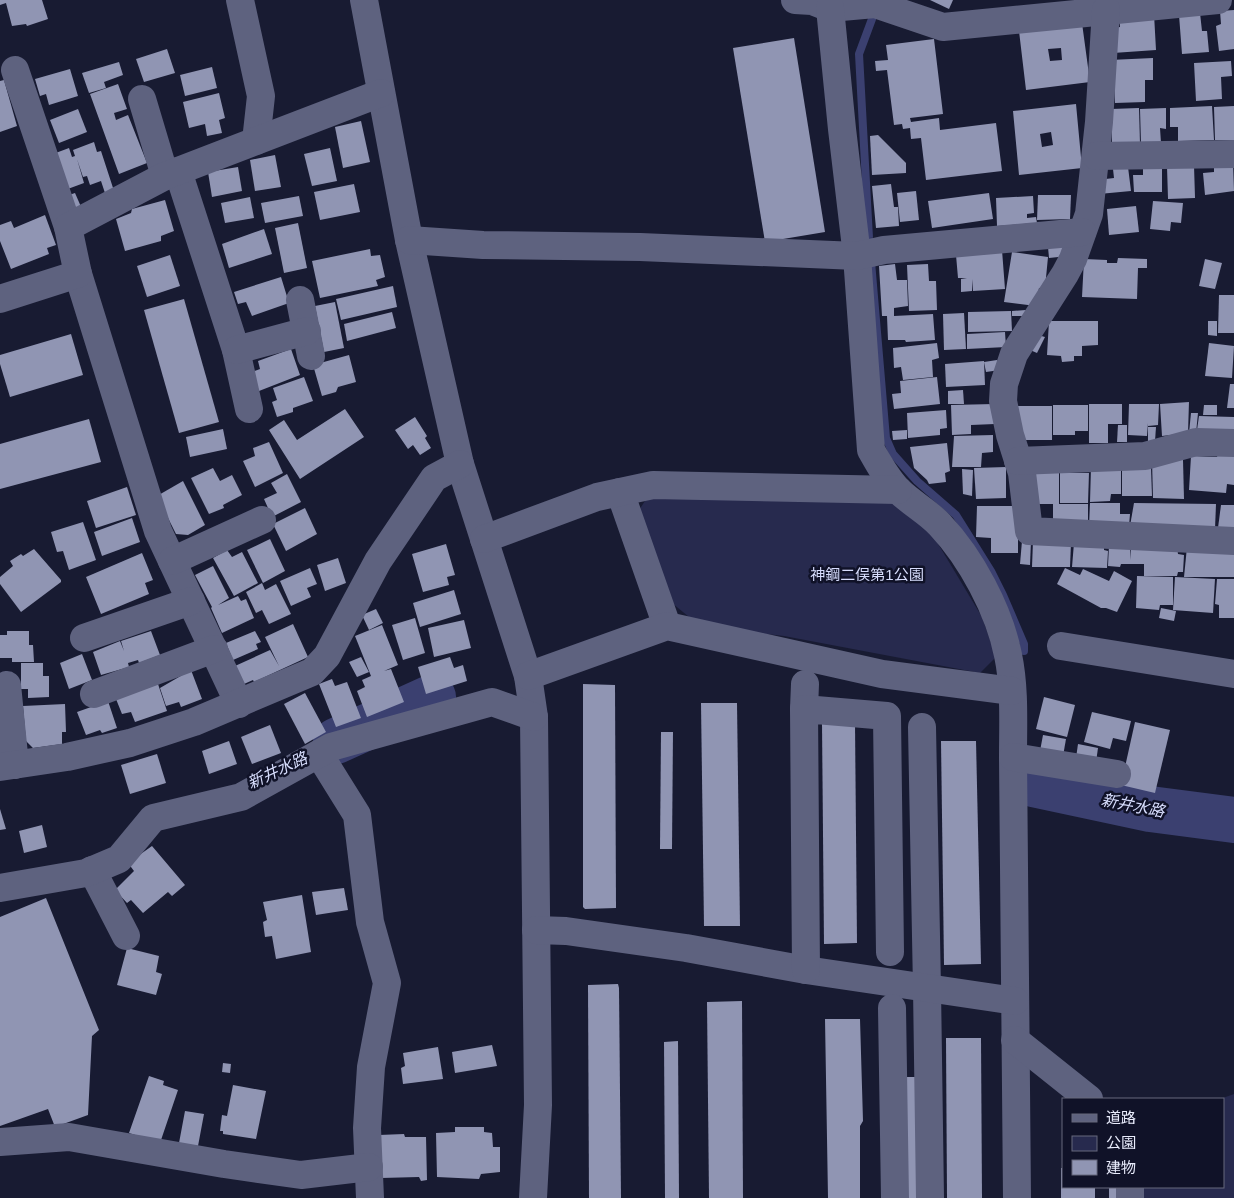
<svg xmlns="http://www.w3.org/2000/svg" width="1234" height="1198" viewBox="0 0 1234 1198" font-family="Arial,'Noto Sans JP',sans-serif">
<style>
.green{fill:#272a4e}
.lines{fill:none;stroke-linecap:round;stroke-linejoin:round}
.stream{stroke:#3b4070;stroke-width:8}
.river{stroke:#3b4070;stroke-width:46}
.building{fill:#9095b3;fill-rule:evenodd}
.minor{stroke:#5e627f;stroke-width:28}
.labels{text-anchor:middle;stroke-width:5;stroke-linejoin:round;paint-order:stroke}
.park-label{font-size:15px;fill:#d7ddfd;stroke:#101228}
.water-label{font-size:16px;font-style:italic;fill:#d7ddfd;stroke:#101228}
</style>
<rect width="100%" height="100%" fill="#181b32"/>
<g class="green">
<path d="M651,492L898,503L931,532L982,617L996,657L980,673L784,636L700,626L672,603L639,510Z"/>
<path d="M1234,1094V1198H1140V1187H1223V1099H1220Z"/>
</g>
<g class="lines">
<path class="stream" d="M872,19L859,54L869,238L886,438L893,454L917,481L956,515L991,571L1003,595L1024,644V651"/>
<g class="river">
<path d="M336,741L433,697"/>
<path d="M1033,784L1150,809L1234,820"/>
</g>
</g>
<g class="building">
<path d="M0,0H42L48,19L27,26L26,24L12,26L6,3L0,5Z"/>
<path d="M930,0H953L949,9Z"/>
<path d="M1234,10V49L1219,51L1216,26L1221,24L1220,11Z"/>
<path d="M1200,13L1202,31H1207L1209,52L1182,54L1179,15Z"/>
<path d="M1154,14L1156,50L1113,53L1114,28L1120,27L1119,16Z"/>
<path d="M1082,23L1090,82L1026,90L1019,31ZM1061,48L1062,60L1050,61L1048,49Z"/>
<path d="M794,38L825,232L765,242L733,48Z"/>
<path d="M934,39L943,114L910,118L911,122L939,118L940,130L996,123L1002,171L926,180L921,138L911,139L910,128L903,129L902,124L894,125L887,70L876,71L875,61L888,60L886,45Z"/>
<path d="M167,49L175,73L144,82L136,59Z"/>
<path d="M1153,58V80H1145V102L1115,103L1114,80L1110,60Z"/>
<path d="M1231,61L1232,76L1221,77L1222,99L1196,101L1194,63Z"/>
<path d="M119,62L123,75L104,82L106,88L89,93L82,73Z"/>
<path d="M212,67L217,88L185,96L180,75Z"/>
<path d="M70,69L78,96L49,105L46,94L40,96L35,79Z"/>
<path d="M4,80L17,126L0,132V81Z"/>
<path d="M118,84L127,109L114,113L116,120L128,115L147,163L119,174L90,94Z"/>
<path d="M219,93L225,118L219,120L222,133L207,136L205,124L189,128L183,102Z"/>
<path d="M1076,104L1082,168L1019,175L1013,111ZM1051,132L1053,145L1042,147L1040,134Z"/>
<path d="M1212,106L1214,140L1178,141V127H1170V108Z"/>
<path d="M1234,106V140H1215L1214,107Z"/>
<path d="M1139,108L1140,144L1112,145L1111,109Z"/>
<path d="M1166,108V129L1160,128L1161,143L1141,144L1140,109Z"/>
<path d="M78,109L87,132L59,143L50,120Z"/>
<path d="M361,121L370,162L343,168L335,127Z"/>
<path d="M878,135L906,163V173L872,175L870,136Z"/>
<path d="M94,142L97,152L101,151L115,194L106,196L101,181L90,185L87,176L83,177L77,159L84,183L65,190L53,154L69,148L72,157L75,156L73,150Z"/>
<path d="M330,148L337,181L312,186L304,154Z"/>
<path d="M275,155L281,187L255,191L250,160Z"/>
<path d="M1143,162H1162V192H1134L1133,175H1143Z"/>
<path d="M1233,162L1234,191L1205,195L1203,173L1214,172V163Z"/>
<path d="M1194,166L1195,198L1168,199L1167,167Z"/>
<path d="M238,167L242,191L212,197L208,172Z"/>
<path d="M1128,167L1131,191L1099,194L1097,180L1114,178L1113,169Z"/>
<path d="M354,184L360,212L320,220L314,192Z"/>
<path d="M891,184L894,207H898L899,226L876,228L872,186Z"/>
<path d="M916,191L919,220L900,222L897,193Z"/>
<path d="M75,193L82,209L72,213L66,196Z"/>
<path d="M989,193L993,219L932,228L928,201Z"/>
<path d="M1038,195H1071L1070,219L1037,220Z"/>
<path d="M299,196L303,216L265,223L261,203Z"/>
<path d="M1033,196L1034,213L1027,214V218L1036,217L1037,223L997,226L996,198Z"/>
<path d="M250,197L254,218L225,223L221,203Z"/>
<path d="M165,200L174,231L161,236V241L125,251L116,219L131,213L132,209Z"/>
<path d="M1153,201L1183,203L1181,223L1171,222L1170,231L1150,229Z"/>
<path d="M1136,206L1139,232L1109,235L1107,209Z"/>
<path d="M45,215L56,245L47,248L49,254L11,269L0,241V225L11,221L14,228Z"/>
<path d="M298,223L307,268L284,273L275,228Z"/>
<path d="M264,229L272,254L229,268L222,244Z"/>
<path d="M1067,245L1068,256L1049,258L1048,247Z"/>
<path d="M370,249L371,256L380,255L385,277L376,280L378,286L320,298L312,261Z"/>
<path d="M1002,250L1005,289L973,291L972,279V291L961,292V279L967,278H958L956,255Z"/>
<path d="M1012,252L1048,257L1045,288H1039L1036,306L1004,302Z"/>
<path d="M170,255L180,286L147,297L137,266Z"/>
<path d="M1118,258L1147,259V268H1138L1137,299L1082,297L1084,259L1107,260V263H1117Z"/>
<path d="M1205,259L1222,263L1215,289L1199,286Z"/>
<path d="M895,264L897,280H907L908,306L894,308V316L933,314L935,340L906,342L905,340H888L887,316H882L879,266Z"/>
<path d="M928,264L929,281H936L937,310L909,311L907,265Z"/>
<path d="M281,277L289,303L252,316L246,302L238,304L234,292Z"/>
<path d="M393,286L397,307L341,320L336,299Z"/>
<path d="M1219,295H1234V333H1218Z"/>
<path d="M184,299L219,422L179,433L144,310Z"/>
<path d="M335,302L344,348L324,352L315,306Z"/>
<path d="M1026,310L1027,316H1012V311Z"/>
<path d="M1011,311L1012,331L968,332V312Z"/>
<path d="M392,312L396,328L347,341L344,324Z"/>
<path d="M964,313L966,349L944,350L943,314Z"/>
<path d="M1049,321H1098V345L1082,346V356H1074V361L1062,362L1061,356L1047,355Z"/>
<path d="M1208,321H1217V336L1208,335Z"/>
<path d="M1005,332L1006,347L967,349V334Z"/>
<path d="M71,334L83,375L10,397L0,364V355Z"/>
<path d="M1038,335L1045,337L1037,353L1030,350Z"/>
<path d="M937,343L939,358L932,360L933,377L903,380L901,367L894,368L893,348Z"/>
<path d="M1209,343L1234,346L1232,378L1205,376Z"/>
<path d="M291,349L300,375L259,391L252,372L260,369L258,361Z"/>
<path d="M349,355L356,382L338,387L336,392L322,396L313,365Z"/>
<path d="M997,360L1000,370L986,372L984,362Z"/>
<path d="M984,361L985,385L946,387L945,364Z"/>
<path d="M304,377L313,401L293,408V412L277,417L272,402L277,400L273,388Z"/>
<path d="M937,377L940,404L894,409L892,394L901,393L900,381Z"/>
<path d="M1230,384H1234V408H1227Z"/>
<path d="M963,390L964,404H948V391Z"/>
<path d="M1189,402L1188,433L1162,436L1160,404Z"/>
<path d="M994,404L995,424L971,425V434L952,435L951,405Z"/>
<path d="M1089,404H1122V424H1108V443H1089Z"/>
<path d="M1129,404H1159L1158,425L1148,426V423L1147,436L1128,435Z"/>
<path d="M1053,405H1088V431H1075V435H1053Z"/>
<path d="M1204,405H1217V415H1203Z"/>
<rect x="1018" y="406" width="34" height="34"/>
<path d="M345,409L364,437L300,479L269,430L284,420L297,440Z"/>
<path d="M946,410L947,428L940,429V435L908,438L907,413Z"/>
<path d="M1191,413H1198L1196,433H1189Z"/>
<path d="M1199,416L1234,417V432L1197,430Z"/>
<path d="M415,417L427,436L425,438L431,448L420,455L413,445L408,449L395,430Z"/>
<path d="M89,419L101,462L0,489V444Z"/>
<path d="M1118,425H1127V442H1117Z"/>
<path d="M1148,427H1156L1155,441H1148Z"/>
<path d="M223,429L227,449L190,457L186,437Z"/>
<path d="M907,430V439L893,440L892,431Z"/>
<path d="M993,435V452L982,453L981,467H952L954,436Z"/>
<path d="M269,442L283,473L255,487L243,461L255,456L253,448Z"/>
<path d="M947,443L950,471L945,473L946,482L929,484L927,480L914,468L910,447Z"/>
<path d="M1218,454L1234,455V485L1227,484L1226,493L1189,490L1191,456L1217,457Z"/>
<path d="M1152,460H1183L1184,499L1153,498Z"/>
<path d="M1006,467V498L976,499L974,468Z"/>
<path d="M1091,467L1121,468V494H1111L1110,501L1090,502Z"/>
<path d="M213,468L220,481L232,475L242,495L223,505L224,508L209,514L191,478Z"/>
<path d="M1122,468H1151L1152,496H1122Z"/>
<path d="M962,469L973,470L972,496L963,494Z"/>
<path d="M1059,471V504H1088V524H1053V504H1036L1035,472Z"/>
<path d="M1060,473H1089L1088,503H1060Z"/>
<path d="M287,474L301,502L272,517L264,499L277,493L271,483Z"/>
<path d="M183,481L205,525L188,535L176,534L157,496Z"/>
<path d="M127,487L136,515L96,528L87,501Z"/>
<path d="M1090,503H1120V514H1130L1129,526H1089Z"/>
<path d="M1134,503L1216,504L1215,529L1130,526Z"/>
<path d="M1221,505H1234V529L1218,528Z"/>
<path d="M977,506H1015L1018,531V553H991V538L976,537Z"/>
<path d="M305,508L317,534L286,551L273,524Z"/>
<path d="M132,518L140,542L102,556L94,532Z"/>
<path d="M83,522L96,560L69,570L63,551L57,552L51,532Z"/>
<path d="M270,539L285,571L263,583L247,550Z"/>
<path d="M1022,541H1031L1030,565L1020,564Z"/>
<path d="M1033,541L1071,543L1070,567H1032Z"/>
<path d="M1074,543L1104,545V550L1108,551L1107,568L1072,567Z"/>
<path d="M446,544L455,575L447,577L449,585L423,592L412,554Z"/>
<path d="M1109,545L1130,546V560L1131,546L1177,547L1178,554L1184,555L1183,572H1178L1177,576H1144V564H1121L1120,567L1108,566Z"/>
<path d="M1187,547H1234V577H1184Z"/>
<path d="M34,549L61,580V582L21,612L0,584V577L13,566L10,561L21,554L23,556Z"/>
<path d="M227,550L232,557L242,552L258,583L234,596L213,558Z"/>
<path d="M142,553L153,580L145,583L149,594L101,614L86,577Z"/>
<path d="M338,558L346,583L325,591L317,565Z"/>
<path d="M213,566L229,598L218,605L238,596L241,601L246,599L254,618L222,633L211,608L212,607L195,575Z"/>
<path d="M310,568L317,584L307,588L311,597L291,606L280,581Z"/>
<path d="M1065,568L1080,575L1083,569L1109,581L1114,571L1132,581L1117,612L1106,608H1101L1057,584Z"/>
<path d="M1137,576L1173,577V605H1160L1159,610L1136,608Z"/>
<path d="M1175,577L1215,579L1213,613L1173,610Z"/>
<path d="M1217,579H1234V618H1219V605L1215,604Z"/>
<path d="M262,583L265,590L276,584L291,614L269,624L262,610L256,613L246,592Z"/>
<path d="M454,590L461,614L420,627L413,603Z"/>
<path d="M1161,608L1176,611L1174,621L1159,618Z"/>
<path d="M376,609L383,623L369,630L362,615Z"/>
<path d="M415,618L425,653L403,660L392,625Z"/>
<path d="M464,620L471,648L434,657L428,628Z"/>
<path d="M293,624L308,657L254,682L253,680L244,684L235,666L270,650L279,666L265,637Z"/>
<path d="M382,625L398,665L384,671L391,669L404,702L367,717L357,691L365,687L362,680L371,676L355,636Z"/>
<path d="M7,631H29V645H33L34,662H12V658H0V635H7Z"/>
<path d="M151,631L160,655L139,663L138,660L128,663L129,667L101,675L93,652L120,641L124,651L121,641Z"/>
<path d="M255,631L261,642L256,644L258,649L233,660L226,643Z"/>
<path d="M82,654L92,680L69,689L60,663Z"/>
<path d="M361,657L369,672L357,677L349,662Z"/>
<path d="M450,657L454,668L463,665L467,681L426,694L418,667Z"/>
<path d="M21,663H43V676H49V697L28,698V689H21Z"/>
<path d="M191,670L202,699L181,707L179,702L166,706L160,688Z"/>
<path d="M332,679L335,686L347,682L361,718L336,727L319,684Z"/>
<path d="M158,684L167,711L135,722L131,712L122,714L116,699Z"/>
<path d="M583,684L615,685L616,908L585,909L583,907Z"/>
<path d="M305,693L326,732L305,744L284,704Z"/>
<path d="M1044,697L1075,705L1067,737L1036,729Z"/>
<path d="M108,701L117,728L102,733L100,730L86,735L77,712Z"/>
<path d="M701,703H737L740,926H704Z"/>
<path d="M65,704L66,732H62V744L33,748L26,741L23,706Z"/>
<path d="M1092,712L1131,721L1126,741L1113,738L1110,749L1084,742Z"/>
<path d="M1135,722L1170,730L1155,793L1121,785Z"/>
<path d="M822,723H855L857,943L824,944Z"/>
<path d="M270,725L281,753L252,764L241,737Z"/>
<path d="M661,732H673L672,849H660Z"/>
<path d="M1043,735L1066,739L1063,756L1040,751Z"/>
<path d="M229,741L237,764L209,774L202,751Z"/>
<path d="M941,741H976L981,964L944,965Z"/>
<path d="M1078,744L1098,748L1096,762L1076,758Z"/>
<path d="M157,754L166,783L130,794L121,765Z"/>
<path d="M0,809L6,829L0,830Z"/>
<path d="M42,825L47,847L24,853L19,831Z"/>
<path d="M152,846L185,885L172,896L168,892L143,913L131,900L127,903L115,890L134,871L128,863Z"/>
<path d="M344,888L348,910L316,915L312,892Z"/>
<path d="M302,895L311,952L276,959L272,936L265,937L263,922L267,920L263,902Z"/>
<path d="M46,898L99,1030L92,1036L88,1115L55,1127L48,1109L0,1126V917Z"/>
<path d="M127,948L159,956L156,972L162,974L156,995L117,985Z"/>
<path d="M618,984L619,988L621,1198H589L588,985Z"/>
<path d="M742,1001L743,1198H709L707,1002Z"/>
<path d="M825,1019H860L863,1121L860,1126V1198H828Z"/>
<path d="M946,1038H981L982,1198H947Z"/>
<path d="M678,1041L679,1198H665L664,1042Z"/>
<path d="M492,1045L497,1066L455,1073L452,1052Z"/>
<path d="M438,1047L443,1079L403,1084L401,1068L405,1066L403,1053Z"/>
<path d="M223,1063L231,1064L230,1073L222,1072Z"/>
<path d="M149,1076L164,1081L163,1085L178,1090L160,1143L129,1133Z"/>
<path d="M903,1077H918L917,1198H905Z"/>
<path d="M233,1085L266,1091L256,1139L223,1134V1131H220L222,1115L227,1116Z"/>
<path d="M185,1111L204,1114L198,1146L179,1143Z"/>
<path d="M455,1127H484V1132L492,1133L493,1147H500V1172L481,1174L479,1179L437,1177L436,1133L455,1132Z"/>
<path d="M404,1134L405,1137H426L427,1180L421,1181L419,1177L381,1178L379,1135Z"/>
<path d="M1061,1168H1063V1187H1095V1198H1061Z"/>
<rect x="1109" y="1187" width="10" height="11"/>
</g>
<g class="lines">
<g class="minor">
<path d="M240,0L261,96L256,141"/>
<path d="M364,0L409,240L460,464L528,676L534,717L538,1105L533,1198"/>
<path d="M795,0L812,1L830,8L875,4L943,27L1218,0"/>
<path d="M830,8L842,129L857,256L871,450C879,464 887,479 899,491C911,503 928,512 940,525C971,558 999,610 1008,655C1015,688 1013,724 1013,757L1017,1198"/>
<path d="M1106,10L1099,122L1089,214L1073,259L1065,274L1014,354L1004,384L1003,401L1010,435L1022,473L1029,531L1234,541"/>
<path d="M15,70L68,227"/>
<path d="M142,99L165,176"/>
<path d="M1096,156L1234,154"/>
<path d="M178,171L236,350L249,409"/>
<path d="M409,240L483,245L640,247L857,256L884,250L1082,232"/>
<path d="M78,274L158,531L239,704"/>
<path d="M0,299L78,274L68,227L165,176L381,93"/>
<path d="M300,300L311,356"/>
<path d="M236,350L307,331"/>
<path d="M1018,461L1145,456L1196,442L1234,443"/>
<path d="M620,492L667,626"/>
<path d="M484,539L597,497L653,485L898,490"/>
<path d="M172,561L262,520"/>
<path d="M84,638L191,601"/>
<path d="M1061,646L1234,674"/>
<path d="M528,676L667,626L882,674L1012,691"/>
<path d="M7,685L15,765"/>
<path d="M94,694L214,649"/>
<path d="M804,709L805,684"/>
<path d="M922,727L927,988L930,1198"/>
<path d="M319,754L357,815L370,922L387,983L371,1067L367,1128L370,1198"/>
<path d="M1013,757L1117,774"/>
<path d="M0,767L67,757L130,743L194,722L312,672L327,656L378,561L434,478L460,464"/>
<path d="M92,870L126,936"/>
<path d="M0,888L86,873L119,859L153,818L241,797L331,747L492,702L534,717"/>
<path d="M536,930L566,931L686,948L806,970L1015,1001"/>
<path d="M806,970L804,709L887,716L890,952"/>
<path d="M892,1008L895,1198"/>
<path d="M1015,1040L1089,1099"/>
<path d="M0,1142L69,1137L224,1164L301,1175L369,1167"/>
<path d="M1130,1198V1187"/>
</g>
</g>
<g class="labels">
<g class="park-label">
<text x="867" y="580">神鋼二俣第1公園</text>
</g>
<g class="water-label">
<text transform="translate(277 770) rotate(-25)" y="6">新井水路</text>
<text transform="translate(1133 805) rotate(11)" y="6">新井水路</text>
</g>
</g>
<rect x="1062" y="1098" width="162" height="90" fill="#101228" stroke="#67697d"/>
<rect x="1072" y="1114" width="25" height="8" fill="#5e627f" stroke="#67697d"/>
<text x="1106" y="1123" font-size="15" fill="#e9ecfc">道路</text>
<rect x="1072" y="1136" width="25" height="15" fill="#272a4e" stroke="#67697d"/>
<text x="1106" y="1148" font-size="15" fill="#e9ecfc">公園</text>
<rect x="1072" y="1160" width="25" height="15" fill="#9095b3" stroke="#67697d"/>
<text x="1106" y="1173" font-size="15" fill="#e9ecfc">建物</text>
</svg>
